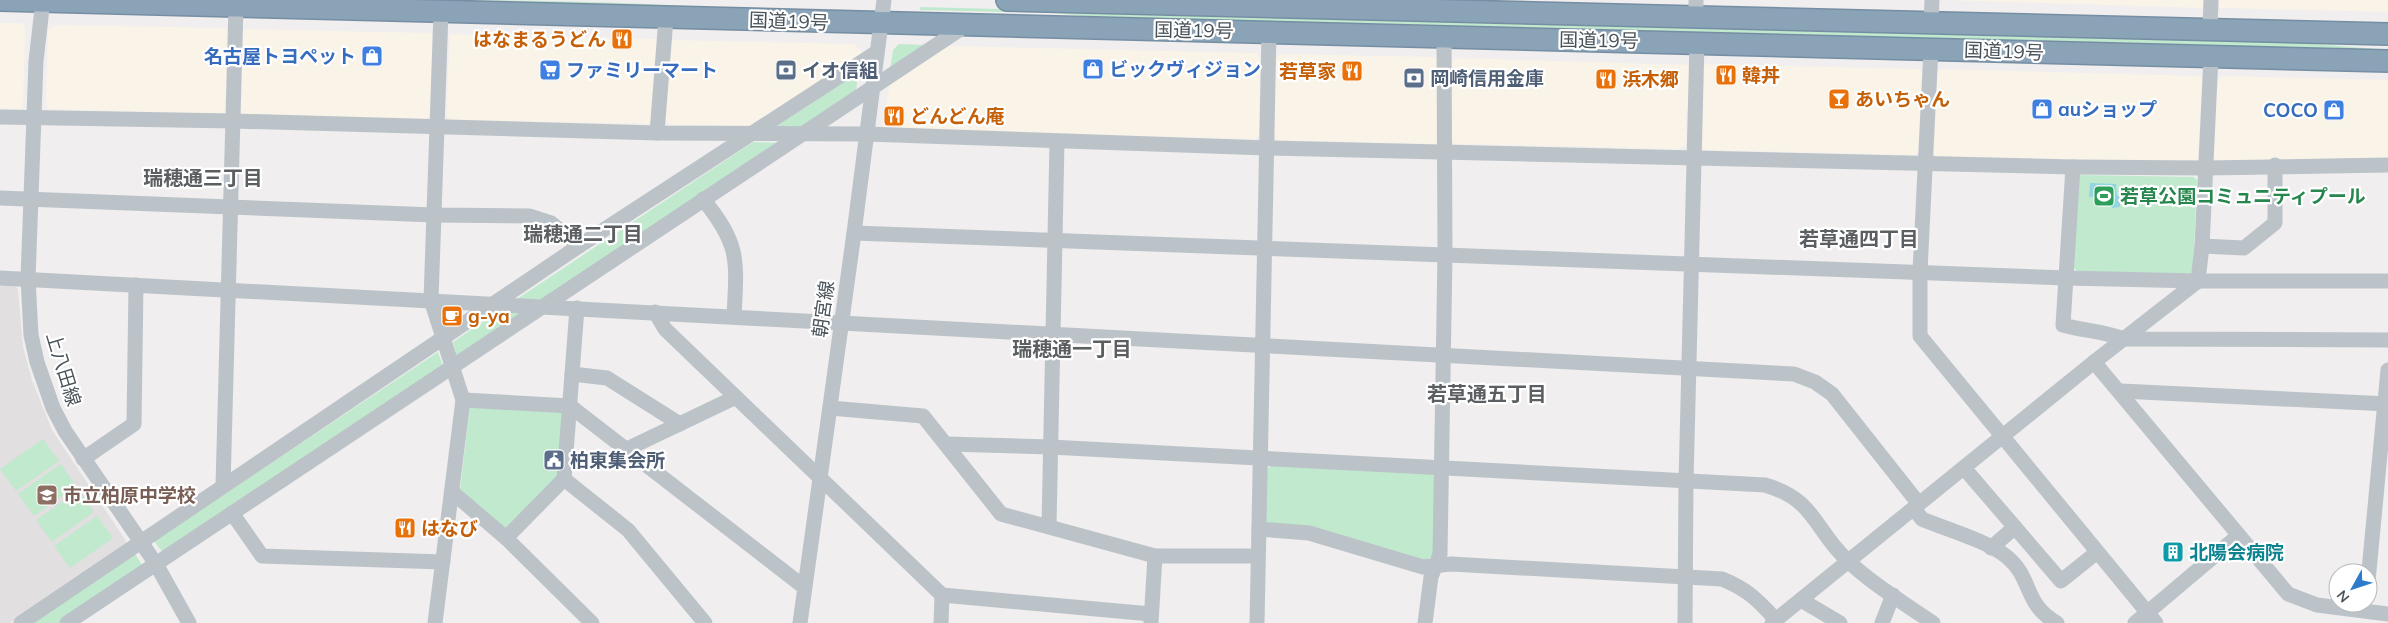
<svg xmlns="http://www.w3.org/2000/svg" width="2388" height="623" viewBox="0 0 2388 623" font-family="Mulish,'Noto Sans JP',sans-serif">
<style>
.commercial{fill:#f9f3e8}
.education{fill:#e1dfdf}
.green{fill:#c1e9ce}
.water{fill:#93d6e1}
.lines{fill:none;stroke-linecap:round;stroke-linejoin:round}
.highway-casing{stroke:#768ea3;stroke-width:24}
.minor{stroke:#bbc3c9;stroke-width:15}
.highway{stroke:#8ba3b7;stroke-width:21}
.labels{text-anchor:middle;stroke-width:4.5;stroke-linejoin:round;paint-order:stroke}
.street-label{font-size:19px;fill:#485259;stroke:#fff}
.food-label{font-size:19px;font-weight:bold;fill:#c56008;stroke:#fff;text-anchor:start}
.shop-label{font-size:19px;font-weight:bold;fill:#366cbe;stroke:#fff;text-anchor:start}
.service-label{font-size:19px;font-weight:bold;fill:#4e5e75;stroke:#fff;text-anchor:start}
.leisure-label{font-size:19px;font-weight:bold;fill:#27864d;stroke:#fff;text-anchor:start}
.education-label{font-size:19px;font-weight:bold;fill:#785e54;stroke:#fff;text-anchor:start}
.culture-label{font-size:19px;font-weight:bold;fill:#0d838f;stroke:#fff;text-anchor:start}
.neighbourhood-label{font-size:20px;font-weight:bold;fill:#5b5f62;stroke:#fff}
</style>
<rect width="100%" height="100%" fill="#f0eeee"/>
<g class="commercial">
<path d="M1941,0H2207V4L2202,8Z"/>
<path d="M2219,0H2388V12L2219,8Z"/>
<path d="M0,23H21L25,27L23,106L20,109L0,108Z"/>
<path d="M56,25L226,28L230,32L228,110L224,114L49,109L46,104L48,30Z"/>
<path d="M245,29L430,33L433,37L431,115L427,119L244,115L240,111L241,33Z"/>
<path d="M450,34L655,39L659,43L654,120L649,124L450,120L446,116Z"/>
<path d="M674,40L854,44L862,52L858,58L753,126L669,125L665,120L670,43Z"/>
<path d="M950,46L1257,53L1260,58L1259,135L1255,139L886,130L882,125L890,83L944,47Z"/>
<path d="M1282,54L1435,57L1440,61L1439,139L1434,144L1278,140L1274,135L1275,58Z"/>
<path d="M1455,58L1690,65L1689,111H1686V145L1679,149L1455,144L1450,139L1451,62Z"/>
<path d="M1706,64L1919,69L1923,74L1920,150L1915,155L1705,150L1700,145L1702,69Z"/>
<path d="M1939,69L2199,76L2202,79L2198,157L2195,162L1936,156L1931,151L1935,73Z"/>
<path d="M2222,76L2388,80V158L2217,161L2213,157L2217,81Z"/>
</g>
<path class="education" d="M0,284L14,285L18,289L23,347L32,380L52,430L126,541L125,546L10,623H0Z"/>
<g class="green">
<path d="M372,0C487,0 604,0 719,8Z"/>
<path d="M920,7L2293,42L2388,50L1106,18L1054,13L920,10Z"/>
<path d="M899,44L925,45L890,69L893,50Z"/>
<path d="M858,73L856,92L803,128L776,127Z"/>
<path d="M753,142L778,143L543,302L517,299Z"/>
<path d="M2081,175L2194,177L2197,180L2193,272L2187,278L2078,272L2074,268L2077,178Z"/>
<path d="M500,310L524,313L457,357L453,342Z"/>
<path d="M438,352L443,366L163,553L154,541Z"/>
<path d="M470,405L557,409L564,415L559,477L505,531L460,489Z"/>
<path d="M43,439L59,461L16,491L0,469Z"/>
<path d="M61,464L76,486L34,516L18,494Z"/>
<path d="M1271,465L1431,473L1435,477L1434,554L1423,563L1266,522L1267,469Z"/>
<path d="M79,490L94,512L52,542L36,520Z"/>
<path d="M97,516L113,538L70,568L54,546Z"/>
<path d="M135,554L143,566L59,623H32Z"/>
</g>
<path class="water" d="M2090,183L2116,184L2117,195L2120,196V207L2112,208L2110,198L2089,197Z"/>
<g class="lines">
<g class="highway-casing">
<g id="highway">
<path d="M0,0L2388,61"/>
<path d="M1007,0L2388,34"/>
</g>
</g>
<g class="minor">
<path d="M43,0L36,61L28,279L31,335L37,362L53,408L65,431L156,564L189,623"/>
<path d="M1696,0V17"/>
<path d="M1931,23L1932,0"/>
<path d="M2210,29L2211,0"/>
<path d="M1931,49L1920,271V336L2156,623"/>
<path d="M0,117L233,121L657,133L866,134L1267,148L2073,167L2205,168L2388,165"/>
<path d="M657,133L666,18"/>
<path d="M2073,167L2063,325C2083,331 2105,331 2123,339L2388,340"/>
<path d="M0,198L434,215L529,216L551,223L579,246"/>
<path d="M703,199C740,245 737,259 734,316"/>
<path d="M854,233L2066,278L2198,281H2388"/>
<path d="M2202,246L2244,248L2275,223V165"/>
<path d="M0,278L1794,374L1815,382L1832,394L1919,504"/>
<path d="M655,312L665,329L942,595L1151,614"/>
<path d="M2094,362L2288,594L2317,605L2388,614"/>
<path d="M572,374L607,378L680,424"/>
<path d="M2121,391L2388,404"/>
<path d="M463,400L570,406L804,587"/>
<path d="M830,408L923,416L1001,514L1155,556H1257"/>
<path d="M947,444L1050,447L1765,485C1816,500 1813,528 1847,560C1872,584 1904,603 1933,623"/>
<path d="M627,449L736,397"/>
<path d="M83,459L134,424L136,285"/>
<path d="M1964,468L2061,581L2096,553"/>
<path d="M564,479L628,530L705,623"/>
<path d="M223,486L236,6"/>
<path d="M452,492L506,538L592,623"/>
<path d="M1914,509L1922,519C1945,529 1988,541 2007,557C2033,578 2023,604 2057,623"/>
<path d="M232,513L262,556L443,562"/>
<path d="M1049,526L1057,142"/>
<path d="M1259,529L1309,533L1423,567L1451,564L1722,579C1747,589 1758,600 1776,620"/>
<path d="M506,538L564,479L577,308"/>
<path d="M1991,548L2015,527"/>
<path d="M2368,581L2388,370"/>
<path d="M1801,600L1840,623"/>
<path d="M21,623L579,246L877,52"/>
<path d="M67,623L968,24"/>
<path d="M435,623L463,400L431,300L441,11"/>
<path d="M800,623L854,233L884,0"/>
<path d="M941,623L942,595"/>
<path d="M1151,623L1155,556"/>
<path d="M1257,623L1269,31"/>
<path d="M1425,623L1431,577L1440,554L1445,255L1444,36"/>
<path d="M1685,623L1686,482L1697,42"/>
<path d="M1772,623L2094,362L2198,281L2202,246L2211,57"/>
<path d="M1882,623L1893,595"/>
<path d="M2135,623L2238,536"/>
</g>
<use href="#highway" class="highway"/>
</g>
<defs>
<g id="restaurant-square" transform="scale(1.125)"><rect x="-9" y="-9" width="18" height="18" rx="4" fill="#e8710a" stroke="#fff"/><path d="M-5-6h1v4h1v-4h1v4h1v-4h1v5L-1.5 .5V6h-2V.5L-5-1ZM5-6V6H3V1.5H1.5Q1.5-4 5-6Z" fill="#fff"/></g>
<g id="shop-square" transform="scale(1.125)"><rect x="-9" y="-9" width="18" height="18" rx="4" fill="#3f7fe0" stroke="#fff"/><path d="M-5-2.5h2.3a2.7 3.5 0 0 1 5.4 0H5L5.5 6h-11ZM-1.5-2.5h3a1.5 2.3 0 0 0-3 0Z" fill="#fff"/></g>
<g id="supermarket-square" transform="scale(1.125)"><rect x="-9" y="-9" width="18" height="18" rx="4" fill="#3f7fe0" stroke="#fff"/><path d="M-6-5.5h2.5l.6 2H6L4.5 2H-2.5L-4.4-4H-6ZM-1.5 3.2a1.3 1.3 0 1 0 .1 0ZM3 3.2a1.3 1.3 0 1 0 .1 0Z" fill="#fff"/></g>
<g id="bank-square" transform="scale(1.125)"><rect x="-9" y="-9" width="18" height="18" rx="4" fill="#5c6f8a" stroke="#fff"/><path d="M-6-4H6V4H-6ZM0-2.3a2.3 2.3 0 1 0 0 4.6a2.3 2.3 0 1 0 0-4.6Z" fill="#fff"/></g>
<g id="bar-square" transform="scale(1.125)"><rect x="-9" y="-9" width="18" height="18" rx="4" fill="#e8710a" stroke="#fff"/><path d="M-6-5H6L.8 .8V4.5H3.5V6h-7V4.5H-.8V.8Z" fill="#fff"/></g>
<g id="stadium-square" transform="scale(1.125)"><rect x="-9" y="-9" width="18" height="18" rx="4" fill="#2e9e5b" stroke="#fff"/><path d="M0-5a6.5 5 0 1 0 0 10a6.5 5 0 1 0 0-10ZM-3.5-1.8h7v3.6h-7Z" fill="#fff"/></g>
<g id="cafe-square" transform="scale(1.125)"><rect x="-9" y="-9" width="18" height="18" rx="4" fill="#e8710a" stroke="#fff"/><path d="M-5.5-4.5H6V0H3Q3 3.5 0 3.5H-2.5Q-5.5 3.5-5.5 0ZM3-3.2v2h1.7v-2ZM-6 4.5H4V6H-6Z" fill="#fff"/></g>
<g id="civic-square" transform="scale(1.125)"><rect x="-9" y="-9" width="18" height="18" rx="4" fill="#5c6f8a" stroke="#fff"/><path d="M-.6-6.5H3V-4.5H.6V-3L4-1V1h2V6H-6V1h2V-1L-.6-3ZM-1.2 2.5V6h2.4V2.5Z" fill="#fff"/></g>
<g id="school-square" transform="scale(1.125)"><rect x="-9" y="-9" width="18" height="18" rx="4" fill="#8d6e63" stroke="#fff"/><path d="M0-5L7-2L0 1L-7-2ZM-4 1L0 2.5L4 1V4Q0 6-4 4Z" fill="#fff"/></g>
<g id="building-square" transform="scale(1.125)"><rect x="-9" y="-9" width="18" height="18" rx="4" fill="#0f9aa8" stroke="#fff"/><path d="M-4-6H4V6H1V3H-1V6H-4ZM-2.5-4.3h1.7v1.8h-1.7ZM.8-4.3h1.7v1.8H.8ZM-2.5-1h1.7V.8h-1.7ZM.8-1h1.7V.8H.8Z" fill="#fff"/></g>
</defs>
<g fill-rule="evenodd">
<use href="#restaurant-square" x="622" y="39"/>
<use href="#shop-square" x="372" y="56"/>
<use href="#shop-square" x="1093" y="69"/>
<use href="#supermarket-square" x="550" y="70"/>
<use href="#bank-square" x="786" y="70"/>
<use href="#restaurant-square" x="1352" y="71"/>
<use href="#restaurant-square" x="1726" y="75"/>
<use href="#bank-square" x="1414" y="78"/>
<use href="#restaurant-square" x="1606" y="79"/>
<use href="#bar-square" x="1839" y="99"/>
<use href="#shop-square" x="2042" y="109"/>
<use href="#shop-square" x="2334" y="110"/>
<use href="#restaurant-square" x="894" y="116"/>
<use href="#stadium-square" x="2104" y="196"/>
<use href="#cafe-square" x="452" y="316"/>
<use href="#civic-square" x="554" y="460"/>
<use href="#school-square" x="47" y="495"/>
<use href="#restaurant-square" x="405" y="528"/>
<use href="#building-square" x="2173" y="552"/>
</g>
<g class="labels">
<g class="street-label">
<text transform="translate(789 21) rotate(2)" y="7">国道19号</text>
<text transform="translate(1194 30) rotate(1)" y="7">国道19号</text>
<text transform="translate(1599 40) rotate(1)" y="7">国道19号</text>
<text transform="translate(2004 51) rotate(2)" y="7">国道19号</text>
<text transform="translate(823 309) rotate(-82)" y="7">朝宮線</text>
<text transform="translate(64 369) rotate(73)" y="7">上八田線</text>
</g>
<g class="food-label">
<text x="606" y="46" text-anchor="end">はなまるうどん</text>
<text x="1336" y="78" text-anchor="end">若草家</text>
<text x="1742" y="82">韓丼</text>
<text x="1622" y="86">浜木郷</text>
<text x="1855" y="106">あいちゃん</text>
<text x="910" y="123">どんどん庵</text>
<text x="468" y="323">g-ya</text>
<text x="421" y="535">はなび</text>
</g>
<g class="shop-label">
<text x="356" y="63" text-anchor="end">名古屋トヨペット</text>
<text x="1109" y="76">ビックヴィジョン</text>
<text x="566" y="77">ファミリーマート</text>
<text x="2058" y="116">auショップ</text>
<text x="2318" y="117" text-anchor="end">COCO</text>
</g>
<g class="service-label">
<text x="802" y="77">イオ信組</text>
<text x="1430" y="85">岡崎信用金庫</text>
<text x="570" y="467">柏東集会所</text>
</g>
<g class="leisure-label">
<text x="2120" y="203">若草公園コミュニティプール</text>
</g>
<g class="education-label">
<text x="63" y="502">市立柏原中学校</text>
</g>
<g class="culture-label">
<text x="2189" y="559">北陽会病院</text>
</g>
<g class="neighbourhood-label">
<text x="203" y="185">瑞穂通三丁目</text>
<text x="583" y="241">瑞穂通二丁目</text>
<text x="1859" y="246">若草通四丁目</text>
<text x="1072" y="356">瑞穂通一丁目</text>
<text x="1487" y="401">若草通五丁目</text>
</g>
</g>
<g transform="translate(2353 588) rotate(230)"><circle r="24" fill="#ffffff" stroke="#b6babd"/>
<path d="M0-4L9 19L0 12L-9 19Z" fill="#2d7ccb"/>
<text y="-8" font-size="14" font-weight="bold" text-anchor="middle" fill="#485259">N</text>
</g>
</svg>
